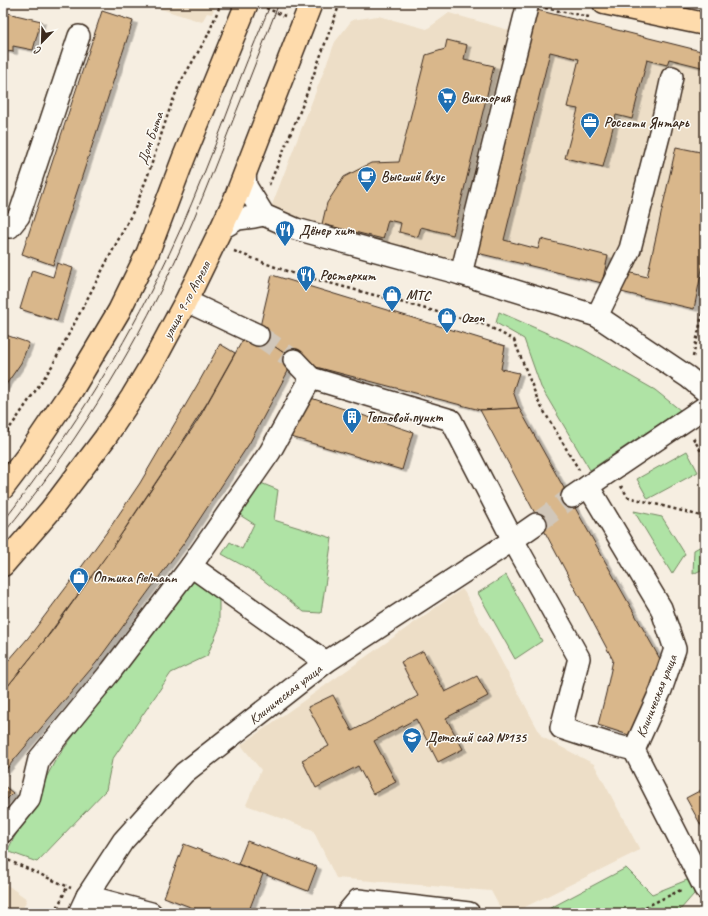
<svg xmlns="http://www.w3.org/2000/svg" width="708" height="916" viewBox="0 0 708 916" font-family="Caveat,sans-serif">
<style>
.built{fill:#eddec7}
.green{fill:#afe3a5;stroke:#758662}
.building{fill:#d9b78b;stroke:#3b2a1e;filter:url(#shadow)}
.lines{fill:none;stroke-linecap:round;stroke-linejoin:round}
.minor-tunnel{stroke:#d1c7ba;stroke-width:21;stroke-dasharray:21 10;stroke-linecap:butt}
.minor-casing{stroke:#3b2a1e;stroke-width:24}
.major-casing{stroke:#3b2a1e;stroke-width:25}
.path{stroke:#3b2a1e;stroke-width:2.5;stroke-dasharray:3 3;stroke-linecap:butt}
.minor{stroke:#fdfcf7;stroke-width:21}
.major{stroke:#fedbac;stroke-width:22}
.tram{stroke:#3b2a1e;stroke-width:1}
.labels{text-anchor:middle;stroke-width:3;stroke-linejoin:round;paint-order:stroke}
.poi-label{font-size:14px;font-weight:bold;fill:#3b2a1e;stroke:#fdfcf7;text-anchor:start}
.street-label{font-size:14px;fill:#3b2a1e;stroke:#fdfcf7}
</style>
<defs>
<filter id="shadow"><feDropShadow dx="4.5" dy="2.5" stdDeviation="0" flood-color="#0004"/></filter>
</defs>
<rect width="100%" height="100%" fill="#f6eee1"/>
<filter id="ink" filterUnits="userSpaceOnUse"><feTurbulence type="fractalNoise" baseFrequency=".025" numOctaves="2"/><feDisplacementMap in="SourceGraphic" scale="8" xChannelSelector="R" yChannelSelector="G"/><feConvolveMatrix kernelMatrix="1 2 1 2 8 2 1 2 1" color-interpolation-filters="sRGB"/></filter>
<g filter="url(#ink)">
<g class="built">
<path d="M142,3H216L212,14L207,13L202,22Z"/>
<path d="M537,10L705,52V254L694,309L621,292L602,283L477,253Z"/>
<path d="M449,13L516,32L456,266L306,224L270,210L335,42L352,20L378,16L427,29Z"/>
<path d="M462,589L465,593L542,737L594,764L640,850L513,913H503L491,891L336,878L313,830L246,805L261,770L241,745Z"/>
<path d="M3,882L27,899L21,913H3Z"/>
</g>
<g class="green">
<path d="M499,312L583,349L655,390L680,410L590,470L541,387L524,339L496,323Z"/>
<path d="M687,451L698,472L648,499L637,479Z"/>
<path d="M256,481L278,490L274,520L332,538L321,613L304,612L249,569L222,554L230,542L242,549L254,524L235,512Z"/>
<path d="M634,511L662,517L685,554L672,574Z"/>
<path d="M705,544V568L693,574L694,550Z"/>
<path d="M506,575L542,641L515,659L478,593Z"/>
<path d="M193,576L219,595V628L207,656L171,673L112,760L106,790L37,862L7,851L55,761L119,673Z"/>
<path d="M626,868L652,894L692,878L694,894L680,910V913H541Z"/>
</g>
<g class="building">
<path d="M537,10L705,52V68L669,59L667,65L647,60L632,119L616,115L603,167L565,158L578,109L567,107L579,59L550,52L504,240L538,249L541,239L608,256L602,283L477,253Z"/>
<path d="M102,11L133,21L53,265L22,254Z"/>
<path d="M3,12L41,21L33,50L13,46V52L3,50Z"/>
<path d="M447,40L467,45L464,59L494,66L453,235L421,227L418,237L399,232L401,223L388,220L383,239L322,224L327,203L344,177L371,163L399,162L426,55L445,49Z"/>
<path d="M676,147L705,153V254L694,309L621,292L624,271L647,277Z"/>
<path d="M57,263L73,268L57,321L20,309L32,270L53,277Z"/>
<path d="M272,275L505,346L501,369L519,373L513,391L519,408L480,410L316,367L294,360L258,335Z"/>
<path d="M3,334L29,343L21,363L3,389Z"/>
<path d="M246,334L258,335L294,360L249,444L184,543L96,663L3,773V692L53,630L125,529L198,420Z"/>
<path d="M220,344L235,353L207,403L176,452L112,548L44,641L3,692V667L28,638L77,573L109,529L140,483L199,382Z"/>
<path d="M302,395L413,432L402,470L291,437Z"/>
<path d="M519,408L660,659L635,737L598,725L606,693L613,660L480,410Z"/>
<path d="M423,651L445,692L477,676L488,696L446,718L463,749L438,762L416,719L374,741L396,782L373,794L358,766L316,788L302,760L329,746L308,707L333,695L352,731L418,696L401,662Z"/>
<path d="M3,785L13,793L3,803Z"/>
<path d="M705,788V825L702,827L686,798Z"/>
<path d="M247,841L317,867L308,891L238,864Z"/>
<path d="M184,844L263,874L248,913H206L164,897Z"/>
</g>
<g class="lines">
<g class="minor-tunnel">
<path d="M258,335L294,360"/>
<path d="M536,524L572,497"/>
</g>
<g class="minor-casing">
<g id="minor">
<path d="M245,173L246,186L264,215L296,229L461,274L597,316L688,377L705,391"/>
<path d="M3,226L10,227L19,216L79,36"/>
<path d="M221,229L238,219L254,217L264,215"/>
<path d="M461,274L528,3"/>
<path d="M186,301L258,335"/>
<path d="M597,316L630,249L660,132L672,77"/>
<path d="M294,360L311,378"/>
<path d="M572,497L705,407"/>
<path d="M191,566L326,662"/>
<path d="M634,750L705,889"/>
<path d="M3,832L29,800L39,759L111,671L191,566L270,452L311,378L451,420L513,540L579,658L561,728L607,743L634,750L661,690L675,649L661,608L588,486"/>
<path d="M87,896L151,913"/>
<path d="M79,913L87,896L123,841L184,773L326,662L513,540L536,524"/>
<path d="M347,913L358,900L469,913"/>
</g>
</g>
<g class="major-casing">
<g id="major">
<path d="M604,3L705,24"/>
<path d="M3,488L28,455L72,390L119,311L148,252L184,157L247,3"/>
<path d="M3,565L50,511L105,438L132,397L156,357L186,301L221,229L235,199L257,142L311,3"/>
</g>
</g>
<g class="path">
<path d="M266,8L285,16"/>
<path d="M545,8L589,17"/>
<path d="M269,185L301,109L340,3"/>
<path d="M234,251L267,264L292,273L486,325L514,340L539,403L579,470"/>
<path d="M693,357L705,301"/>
<path d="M3,437L17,418L52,366L136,206L148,175L170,108L179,85L208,35L221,3"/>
<path d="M693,438L705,458"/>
<path d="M621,486L628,497L705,517"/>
<path d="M3,858L71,888"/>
<path d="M55,913L67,887"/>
<path d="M598,913L641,909L683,889"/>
</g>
<use href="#minor" class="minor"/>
<use href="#major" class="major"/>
<g class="tram">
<path d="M3,522C63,444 114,365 158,277C190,213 215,146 240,79C250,53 261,28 271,3"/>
<path d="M3,534C71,452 130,357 175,261C201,205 222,147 245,90C256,61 268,32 279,3"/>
</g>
</g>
</g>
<defs>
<g id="supermarket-pin" transform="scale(1)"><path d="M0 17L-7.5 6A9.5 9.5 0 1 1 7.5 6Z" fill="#1f6fb2" stroke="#fdfcf7"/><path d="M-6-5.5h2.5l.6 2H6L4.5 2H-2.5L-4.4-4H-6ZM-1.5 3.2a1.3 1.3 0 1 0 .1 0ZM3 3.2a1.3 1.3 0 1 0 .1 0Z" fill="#fff"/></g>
<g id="office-pin" transform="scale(1)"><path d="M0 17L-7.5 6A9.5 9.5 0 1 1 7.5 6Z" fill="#1f6fb2" stroke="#fdfcf7"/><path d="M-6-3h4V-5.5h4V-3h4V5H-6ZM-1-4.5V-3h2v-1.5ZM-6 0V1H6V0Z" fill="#fff"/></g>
<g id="cafe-pin" transform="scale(1)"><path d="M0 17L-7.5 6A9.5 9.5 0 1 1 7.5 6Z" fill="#1f6fb2" stroke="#fdfcf7"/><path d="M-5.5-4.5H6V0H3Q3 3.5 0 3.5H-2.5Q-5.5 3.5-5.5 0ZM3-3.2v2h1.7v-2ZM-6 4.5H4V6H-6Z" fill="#fff"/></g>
<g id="restaurant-pin" transform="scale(1)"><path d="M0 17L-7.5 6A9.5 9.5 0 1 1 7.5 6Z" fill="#1f6fb2" stroke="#fdfcf7"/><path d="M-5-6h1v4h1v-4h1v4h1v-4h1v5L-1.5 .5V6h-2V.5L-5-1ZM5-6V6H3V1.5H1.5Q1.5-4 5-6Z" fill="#fff"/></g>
<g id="shop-pin" transform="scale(1)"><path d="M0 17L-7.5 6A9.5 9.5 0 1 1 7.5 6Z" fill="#1f6fb2" stroke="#fdfcf7"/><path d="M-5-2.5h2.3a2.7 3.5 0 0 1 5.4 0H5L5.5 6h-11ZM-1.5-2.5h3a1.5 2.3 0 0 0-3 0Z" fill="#fff"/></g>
<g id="building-pin" transform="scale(1)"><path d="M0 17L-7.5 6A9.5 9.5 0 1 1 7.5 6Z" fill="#1f6fb2" stroke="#fdfcf7"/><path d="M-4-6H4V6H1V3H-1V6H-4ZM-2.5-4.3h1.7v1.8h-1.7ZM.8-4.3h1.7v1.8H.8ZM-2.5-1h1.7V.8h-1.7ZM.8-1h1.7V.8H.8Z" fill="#fff"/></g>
<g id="school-pin" transform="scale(1)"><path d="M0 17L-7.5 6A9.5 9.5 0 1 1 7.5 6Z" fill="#1f6fb2" stroke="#fdfcf7"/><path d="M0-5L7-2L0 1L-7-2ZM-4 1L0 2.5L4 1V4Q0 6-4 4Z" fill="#fff"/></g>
</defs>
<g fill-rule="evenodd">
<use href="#supermarket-pin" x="447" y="97"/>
<use href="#office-pin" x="590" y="122"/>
<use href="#cafe-pin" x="367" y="176"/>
<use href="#restaurant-pin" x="285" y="230"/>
<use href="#restaurant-pin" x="306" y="275"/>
<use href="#shop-pin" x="392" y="295"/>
<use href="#shop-pin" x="447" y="317"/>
<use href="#building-pin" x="352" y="417"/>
<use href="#shop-pin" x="79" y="577"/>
<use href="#school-pin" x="412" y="737"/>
</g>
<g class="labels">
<g class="poi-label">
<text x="461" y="102">Виктория</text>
<text x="604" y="127">Россети Янтарь</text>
<text x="381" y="181">Высший вкус</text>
<text x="299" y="235">Дёнер хит</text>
<text x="320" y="280">Ростерхит</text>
<text x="406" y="300">МТС</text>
<text x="461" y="322">Ozon</text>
<text x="366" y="422">Тепловой пункт</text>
<text x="93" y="582">Оптика fielmann</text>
<text x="426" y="742">Детский сад №135</text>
</g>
<g class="street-label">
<text transform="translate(150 138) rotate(-71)" y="5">Дом Быта</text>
<text transform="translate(186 300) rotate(-62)" y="5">улица 9-го Апреля</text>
<text transform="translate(285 694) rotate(-38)" y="5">Клиническая улица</text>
<text transform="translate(656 696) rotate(-68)" y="5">Клиническая улица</text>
</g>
</g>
<rect width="708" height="916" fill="none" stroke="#fdfcf7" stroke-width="16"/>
<rect x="8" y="8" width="692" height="900" fill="none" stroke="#3b2a1e" stroke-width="1.5" filter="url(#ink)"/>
<g transform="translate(42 42) rotate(203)" stroke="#fdfcf7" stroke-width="3" paint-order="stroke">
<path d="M0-3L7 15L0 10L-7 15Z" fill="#3b2a1e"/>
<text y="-6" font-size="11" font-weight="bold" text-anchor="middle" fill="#3b2a1e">С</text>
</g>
</svg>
